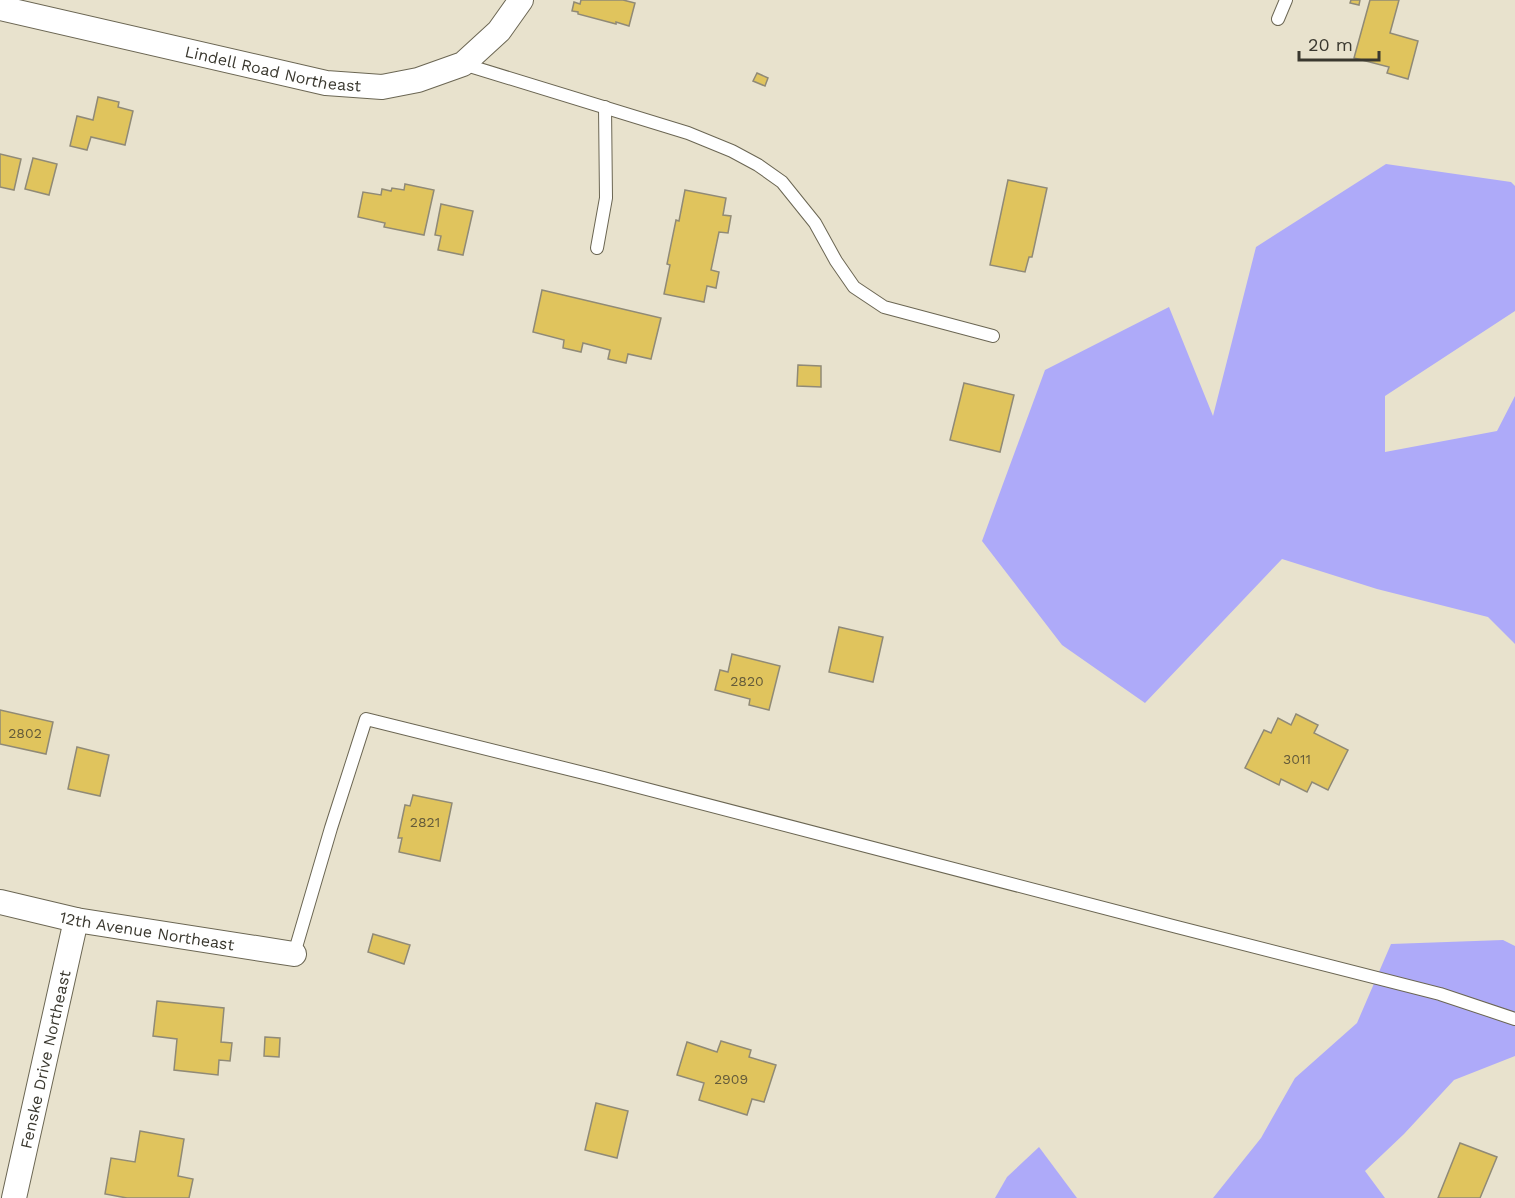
<svg xmlns="http://www.w3.org/2000/svg" width="1515" height="1198" viewBox="0 0 1515 1198" font-family="'Work Sans',sans-serif">
<style>
.green{fill:#aeaaf9}
.building{fill:#e0c45d;stroke:#908a76;stroke-width:1.5}
.lines{fill:none;stroke-linecap:round;stroke-linejoin:round}
.lane-casing{stroke:#6b6653;stroke-width:14}
.street-casing{stroke:#6b6653;stroke-width:26}
.lane{stroke:#fff;stroke-width:12}
.street{stroke:#fff;stroke-width:24}
.labels{text-anchor:middle;stroke-width:5;stroke-linejoin:round;paint-order:stroke}
.number-label{font-size:14px;fill:#645b3a}
.street-label{font-size:16px;fill:#3a382f;stroke:#e8e2cd}
</style>
<rect width="100%" height="100%" fill="#e8e2cd"/>
<g class="green">
<path d="M1386,164L1511,182L1515,186V311L1385,396V452L1497,431L1515,396V644L1488,617L1377,589L1282,559L1145,703L1062,645L982,541L1045,370L1169,307L1213,416L1256,247Z"/>
<path d="M1503,940L1515,946V1056L1454,1080L1404,1134L1365,1171L1385,1198H1213L1261,1138L1295,1078L1357,1023L1391,944Z"/>
<path d="M1039,1147L1077,1198H995L1007,1177Z"/>
</g>
<g class="building">
<path d="M581,0H623L635,3L629,26L616,22V24L578,14V12L572,11L574,2L580,4Z"/>
<path d="M1351,0H1360L1359,5L1350,3Z"/>
<path d="M1370,0H1399L1390,33L1418,41L1408,79L1387,73L1389,67L1354,58Z"/>
<path d="M757,73L768,78L765,86L753,81Z"/>
<path d="M98,97L119,102L118,107L133,111L125,145L91,137L87,150L70,146L77,116L93,120Z"/>
<path d="M0,154L21,159L14,190L0,187Z"/>
<path d="M33,158L57,164L49,195L25,189Z"/>
<path d="M1008,180L1047,188L1032,257H1029L1025,272L990,265Z"/>
<path d="M405,184L434,190L424,235L384,227L385,223L358,217L363,192L381,195L382,189L391,191L392,188L404,190Z"/>
<path d="M685,190L726,198L723,215L731,216L728,233L719,232L711,270L719,272L716,288L707,286L704,302L664,294L670,265L667,264L676,220L679,221Z"/>
<path d="M441,204L473,211L463,255L438,250L441,236L435,235Z"/>
<path d="M542,290L661,318L651,359L628,354L626,363L608,359L610,350L583,343L581,352L563,348L564,340L533,332Z"/>
<path d="M798,365L821,366V387L797,386Z"/>
<path d="M964,383L1014,395L1000,452L950,440Z"/>
<path d="M839,627L883,637L873,682L829,672Z"/>
<path d="M732,654L780,666L769,710L749,705L750,699L715,690L720,670L728,672Z"/>
<path d="M0,710L53,722L46,754L0,744Z"/>
<path d="M1296,714L1318,725L1314,733L1348,750L1328,790L1312,782L1307,792L1281,779L1279,785L1245,768L1264,730L1271,733L1278,718L1291,725Z"/>
<path d="M77,747L109,755L100,796L68,789Z"/>
<path d="M413,795L452,803L440,861L399,852L402,838H398L405,805L410,806Z"/>
<path d="M373,934L410,945L404,964L368,952Z"/>
<path d="M157,1001L224,1008L221,1042L232,1043L230,1061L219,1060L218,1075L174,1070L177,1039L153,1036Z"/>
<path d="M265,1037L280,1038L279,1057L264,1056Z"/>
<path d="M721,1041L751,1050L749,1057L776,1065L764,1102L752,1099L747,1115L699,1100L704,1083L677,1075L687,1042L717,1052Z"/>
<path d="M596,1103L628,1111L617,1158L585,1150Z"/>
<path d="M140,1131L184,1139L178,1176L193,1179L189,1198H127L105,1194L111,1158L135,1162Z"/>
<path d="M1460,1143L1497,1157L1480,1198H1438Z"/>
</g>
<g class="lines">
<g class="lane-casing">
<g id="lane">
<path d="M1278,19L1286,0"/>
<path d="M463,64L688,133L732,151L758,165L782,182L815,223L836,261L854,287L884,307L993,336"/>
<path d="M597,248L606,198L605,107"/>
<path d="M294,954L331,828L366,719L604,778L1177,927L1440,994L1515,1019"/>
</g>
</g>
<g class="street-casing">
<g id="street">
<path id="s1" d="M0,8L326,83L382,87L418,80L463,64L499,31L521,0"/>
<path id="s2" d="M0,902L76,920L294,954"/>
<path id="s3" d="M14,1198L76,920"/>
</g>
</g>
<use href="#lane" class="lane"/>
<use href="#street" class="street"/>
</g>
<g class="labels">
<g class="number-label">
<text x="747" y="686">2820</text>
<text x="25" y="738">2802</text>
<text x="1297" y="764">3011</text>
<text x="425" y="827">2821</text>
<text x="731" y="1084">2909</text>
</g>
<g class="street-label">
<text dy="6" stroke="none"><textPath href="#s1" startOffset="280">Lindell Road Northeast</textPath></text>
<text dy="6" stroke="none"><textPath href="#s2" startOffset="150">12th Avenue Northeast</textPath></text>
<text dy="6" stroke="none"><textPath href="#s3" startOffset="142">Fenske Drive Northeast</textPath></text>
</g>
</g>
<path d="M1299 51v9h80v-9" fill="none" stroke="#3a382f" stroke-width="3"/>
<text x="1308" y="51" font-size="18" fill="#3a382f" stroke="#e8e2cd" stroke-width="4.5" paint-order="stroke">20 m</text>
</svg>
